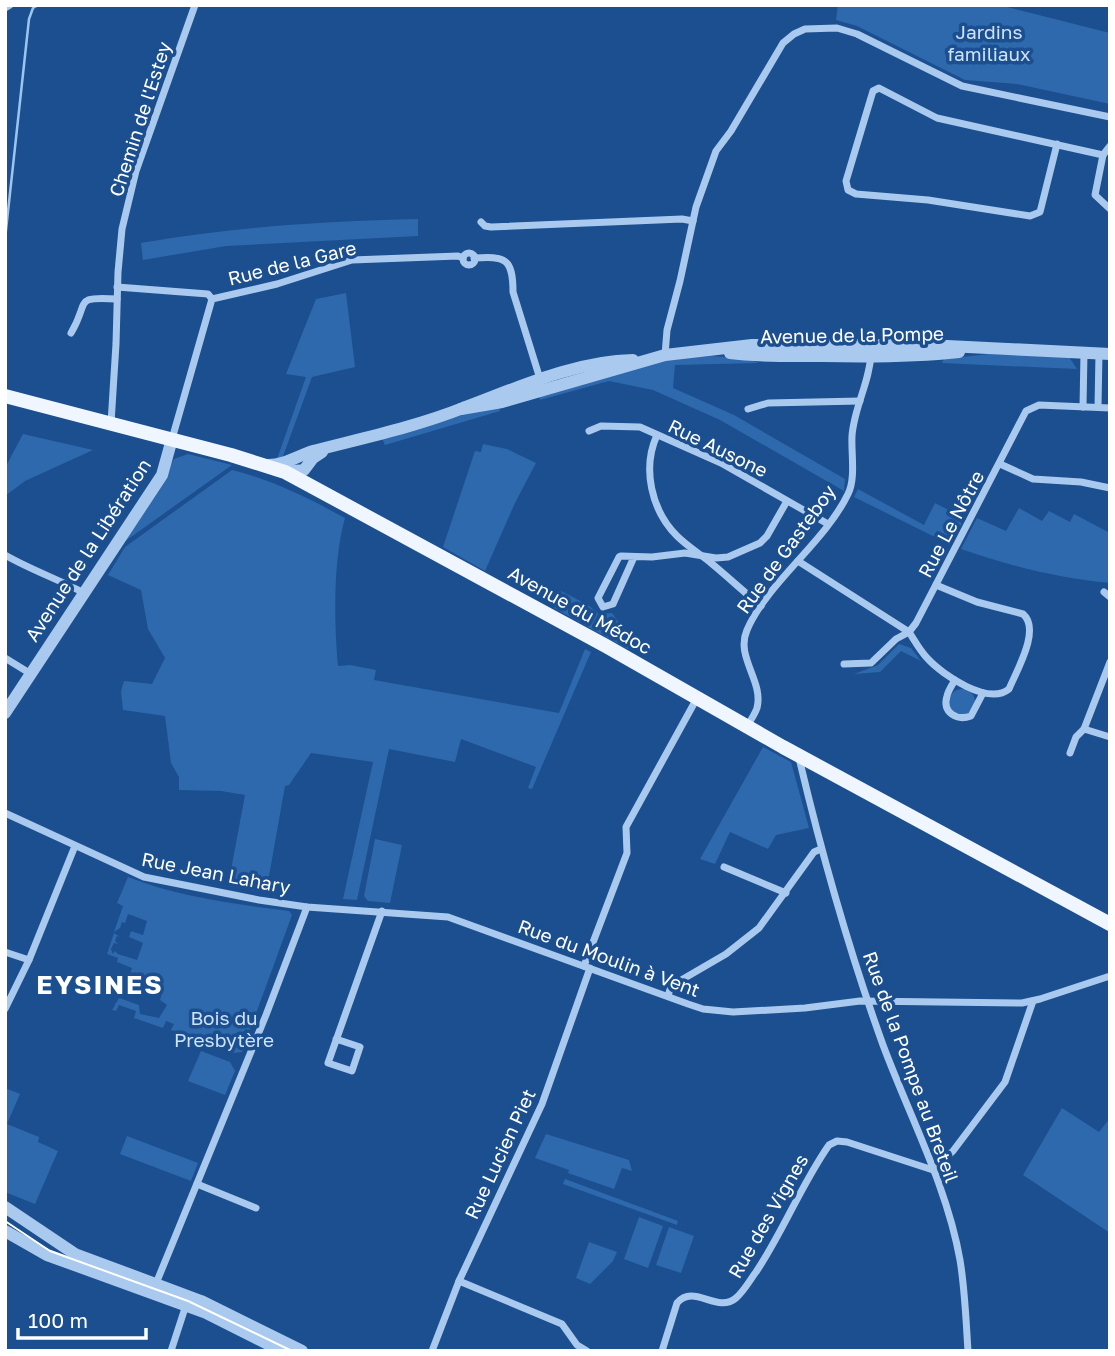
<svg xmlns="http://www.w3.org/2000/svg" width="1115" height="1356" viewBox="0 0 1115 1356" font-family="'Golos Text',sans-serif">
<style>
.green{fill:#2e69ad}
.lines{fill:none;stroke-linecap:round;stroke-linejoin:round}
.stream{stroke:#9cc4f0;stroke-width:2.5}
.minor{stroke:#a9c9ee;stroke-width:7}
.tertiary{stroke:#a9c9ee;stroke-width:12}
.primary{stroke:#f0f6ff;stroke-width:14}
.tram{stroke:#fff;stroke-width:2}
.labels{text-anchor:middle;stroke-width:7;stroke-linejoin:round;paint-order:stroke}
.park-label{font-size:19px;fill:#cfe3fa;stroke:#1b4f8f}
.street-label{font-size:19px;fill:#fff;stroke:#1b4f8f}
.district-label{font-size:26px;font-weight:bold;letter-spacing:2px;fill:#fff;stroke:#1b4f8f}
</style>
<rect width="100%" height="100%" fill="#1b4f8f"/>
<g class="green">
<path d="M838,5H999L1110,33V104L1017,84L965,80L857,26L836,20Z"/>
<path d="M418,219V236L226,246L143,260L141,243C233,227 324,221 418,219Z"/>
<path d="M346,293L355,367L312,377L282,459H277L306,377L286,374L316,299Z"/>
<path d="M989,354L1069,357L1077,369L942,363L944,359Z"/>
<path d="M711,356L744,358L759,363L675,365L673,388L734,415L845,479L844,491L720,420L653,390L609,381L540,400L539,395L669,359Z"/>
<path d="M499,406L500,411L385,445L382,438L471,411Z"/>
<path d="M23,434L93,450L25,481L5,496V468Z"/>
<path d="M483,444L507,449L536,463L515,503L485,571L443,547L475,451L481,452Z"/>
<path d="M188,454L232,465L124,542L174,459Z"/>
<path d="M232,470C273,480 308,498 345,518C333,560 334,622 338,666L350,665L376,670L374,680L559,713L585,649L591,652L532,789L528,788L536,767L461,739L455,762L389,749L357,900L343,899L373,762L311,753L289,785L285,786L266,893L228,886L245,795L221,791L179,790V777L171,763L165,716L123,710L121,691L124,681L152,684L165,658L148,629L141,590L108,575L125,547Z"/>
<path d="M858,489L924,525L935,503L964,518L951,545L854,497Z"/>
<path d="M1019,508L1042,521L1049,511L1070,522L1074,514L1110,533V583C1059,578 1009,566 961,549L977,518L1006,531Z"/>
<path d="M561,591L588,605L599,614L612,613L632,641L628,649L554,608Z"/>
<path d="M899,644L911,648L921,661L901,651L880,672L854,674L878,665Z"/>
<circle cx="962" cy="702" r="13"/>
<path d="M763,747L791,762L809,828L776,835L768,849L730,832L715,864L700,859Z"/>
<path d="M375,839L402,845L390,903L368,901L364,896Z"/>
<path d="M128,877C178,897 235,904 289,911L292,915L242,1052L234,1053L171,1030L174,1024L166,1021L163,1028L134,1018L136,1011L119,1005L116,1011L112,1010L119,998L139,1005L140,1014L159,1018L167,1005L160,1000L162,993L153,987L147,988L143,993L126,987L132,968L117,962L118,958L107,954L114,933L120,937L117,936L115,941L118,944L114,943L111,949L113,954L115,951L118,954L137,960L143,943L129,937L131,931L143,935L147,921L128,914L125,923L122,922L120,928L114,932L123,906L117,903Z"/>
<path d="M201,1051L230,1062L235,1071L225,1095L188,1081Z"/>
<path d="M5,1088L20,1094L7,1124L39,1137L38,1142L58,1151L35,1204L5,1192Z"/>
<path d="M1062,1108L1099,1132L1110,1118V1233L1023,1175Z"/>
<path d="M546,1134L629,1160L632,1171L622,1168L614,1189L568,1173L569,1170L535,1158Z"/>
<path d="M127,1136L198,1163L191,1181L120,1154Z"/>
<path d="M565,1179L678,1221L677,1225L563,1184Z"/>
<path d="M639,1217L663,1226L648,1268L624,1259Z"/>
<path d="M669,1227L694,1236L681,1273L656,1265Z"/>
<path d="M589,1242L617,1252L613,1261L590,1284L576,1278Z"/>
</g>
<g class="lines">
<path class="stream" d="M5,239L29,19L33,8L38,5"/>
<g class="minor">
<path d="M5,8L10,5"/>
<path d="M1057,144L1040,212L1030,216L928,200L856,194L848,190L846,181L873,91L879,88L937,118L1103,155L1110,146"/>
<path d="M1103,155L1095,195L1110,209"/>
<path d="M481,222L485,226L491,227L682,219L693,221"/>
<circle cx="469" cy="259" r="6"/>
<path d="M474,258C505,256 513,258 513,292L541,382"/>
<path d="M117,287L208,294L212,299"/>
<path d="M71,333C90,302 72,296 117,299"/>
<path d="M665,355L667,330L680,281L696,207L716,151L731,131L783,43L794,34L805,29L837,28L857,34L962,86L1110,117"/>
<path d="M1083,407L1084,353"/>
<path d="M1098,407L1099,353"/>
<path d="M748,409L768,403L860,401"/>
<path d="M111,423L116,344L118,272L122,229L136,171L195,5"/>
<path d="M589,431L601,426L640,427L721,463L828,524"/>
<path d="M657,435C642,468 651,510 677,536C687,546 700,554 711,563C728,577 744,592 761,606"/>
<path d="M172,439L212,299L277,284L352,260L458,256L463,258"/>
<path d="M1000,464L1033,479L1081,482L1110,488"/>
<path d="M5,555C31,570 58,579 84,593"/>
<path d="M634,557L613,604L603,607L598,598L619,557L621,556L652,557L685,553L716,558L728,557L760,543L767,536L787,501"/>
<path d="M798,561L909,632L916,623L1026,411L1039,405L1110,408"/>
<path d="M1104,592L1110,597"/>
<path d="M5,658L31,674"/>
<path d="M844,664L871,663L896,639L909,632C915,641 920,651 928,659C943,675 988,706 1009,689C1017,670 1041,629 1023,614L977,602L936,585"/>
<path d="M955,680C952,685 948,691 947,696C942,713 957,721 971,716L983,693"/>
<path d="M747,726C751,720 755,714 757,708C764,681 735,657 747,630C767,583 825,542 848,494C856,478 851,453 852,436C854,407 870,382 871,353"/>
<path d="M1084,729L1110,737"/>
<path d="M1070,753L1076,737L1084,729L1110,662"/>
<path d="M799,758C822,855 849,951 883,1045C909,1115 947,1186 960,1260C965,1290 966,1321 968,1351"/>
<path d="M5,813L144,877L259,900L307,907L448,917L688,1004L703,1009L733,1012L805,1008L860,1001L1022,1003L1040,999L1110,976"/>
<path d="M724,867L786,893"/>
<path d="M5,952L29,960"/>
<path d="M584,966L627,853L626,827L697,698"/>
<path d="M668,996L671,986L726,954L759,928L814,852L821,849"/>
<path d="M5,1009L29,960L75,846"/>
<path d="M336,1039L360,1047L352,1071L328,1063L382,911"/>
<path d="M197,1184L256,1208"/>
<path d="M459,1281L562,1324L577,1345L587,1351"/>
<path d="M155,1286L266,1015L307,907"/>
<path d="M171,1351L186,1305"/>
<path d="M432,1351L459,1281L542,1104L590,968"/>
<path d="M662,1351L677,1303C694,1283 717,1314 736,1298C744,1291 750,1280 756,1272C783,1232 801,1185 829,1145L837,1141L847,1142L933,1170L953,1151L1005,1082L1033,1001"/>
</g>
<g class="tertiary">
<path d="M730,353C760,357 791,356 823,356C868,357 914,357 959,352"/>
<path d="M461,409L502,402L665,355L752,345H927L1110,354"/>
<path d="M268,465C285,465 297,456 313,451C363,438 415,427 463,408C517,388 575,361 633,360"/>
<path d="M285,472L304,470L313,458L322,452"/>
<path d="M5,713L162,475L172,439"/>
<path d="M5,1207L75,1254L201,1301L302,1351"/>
<path d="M5,1231L47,1255L204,1312L282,1351"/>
</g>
<path class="primary" d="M5,396L231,455L285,472L606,646L783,747L1110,924"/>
<path class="tram" d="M5,1221L50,1251L188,1301L292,1351"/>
</g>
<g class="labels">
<g class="park-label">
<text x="989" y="39">Jardins<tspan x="989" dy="22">familiaux</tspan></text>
<text x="224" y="1025">Bois du<tspan x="224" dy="22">Presbytère</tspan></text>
</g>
<g class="street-label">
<text transform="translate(140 119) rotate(-72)" y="7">Chemin de l'Estey</text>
<text transform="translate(292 263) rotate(-14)" y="7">Rue de la Gare</text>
<text transform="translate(852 335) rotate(-1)" y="7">Avenue de la Pompe</text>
<text transform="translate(718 448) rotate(26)" y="7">Rue Ausone</text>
<text transform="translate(951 524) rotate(-62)" y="7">Rue Le Nôtre</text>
<text transform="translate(786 549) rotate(-54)" y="7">Rue de Gasteboy</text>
<text transform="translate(88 550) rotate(-57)" y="7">Avenue de la Libération</text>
<text transform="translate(580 610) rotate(29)" y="7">Avenue du Médoc</text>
<text transform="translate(216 873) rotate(11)" y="7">Rue Jean Lahary</text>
<text transform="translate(609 958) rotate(20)" y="7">Rue du Moulin à Vent</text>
<text transform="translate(911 1067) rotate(70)" y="7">Rue de la Pompe au Breteil</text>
<text transform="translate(500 1154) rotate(-65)" y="7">Rue Lucien Piet</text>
<text transform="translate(768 1216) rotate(-60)" y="7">Rue des Vignes</text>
</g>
<g class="district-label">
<text x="100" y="994">EYSINES</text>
</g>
</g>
<rect width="1115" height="1356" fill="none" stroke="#ffffff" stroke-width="14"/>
<path d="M18 1328v10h128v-10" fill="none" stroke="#ffffff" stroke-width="3.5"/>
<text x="28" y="1328" font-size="21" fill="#ffffff" stroke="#1b4f8f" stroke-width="5" paint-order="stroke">100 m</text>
</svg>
